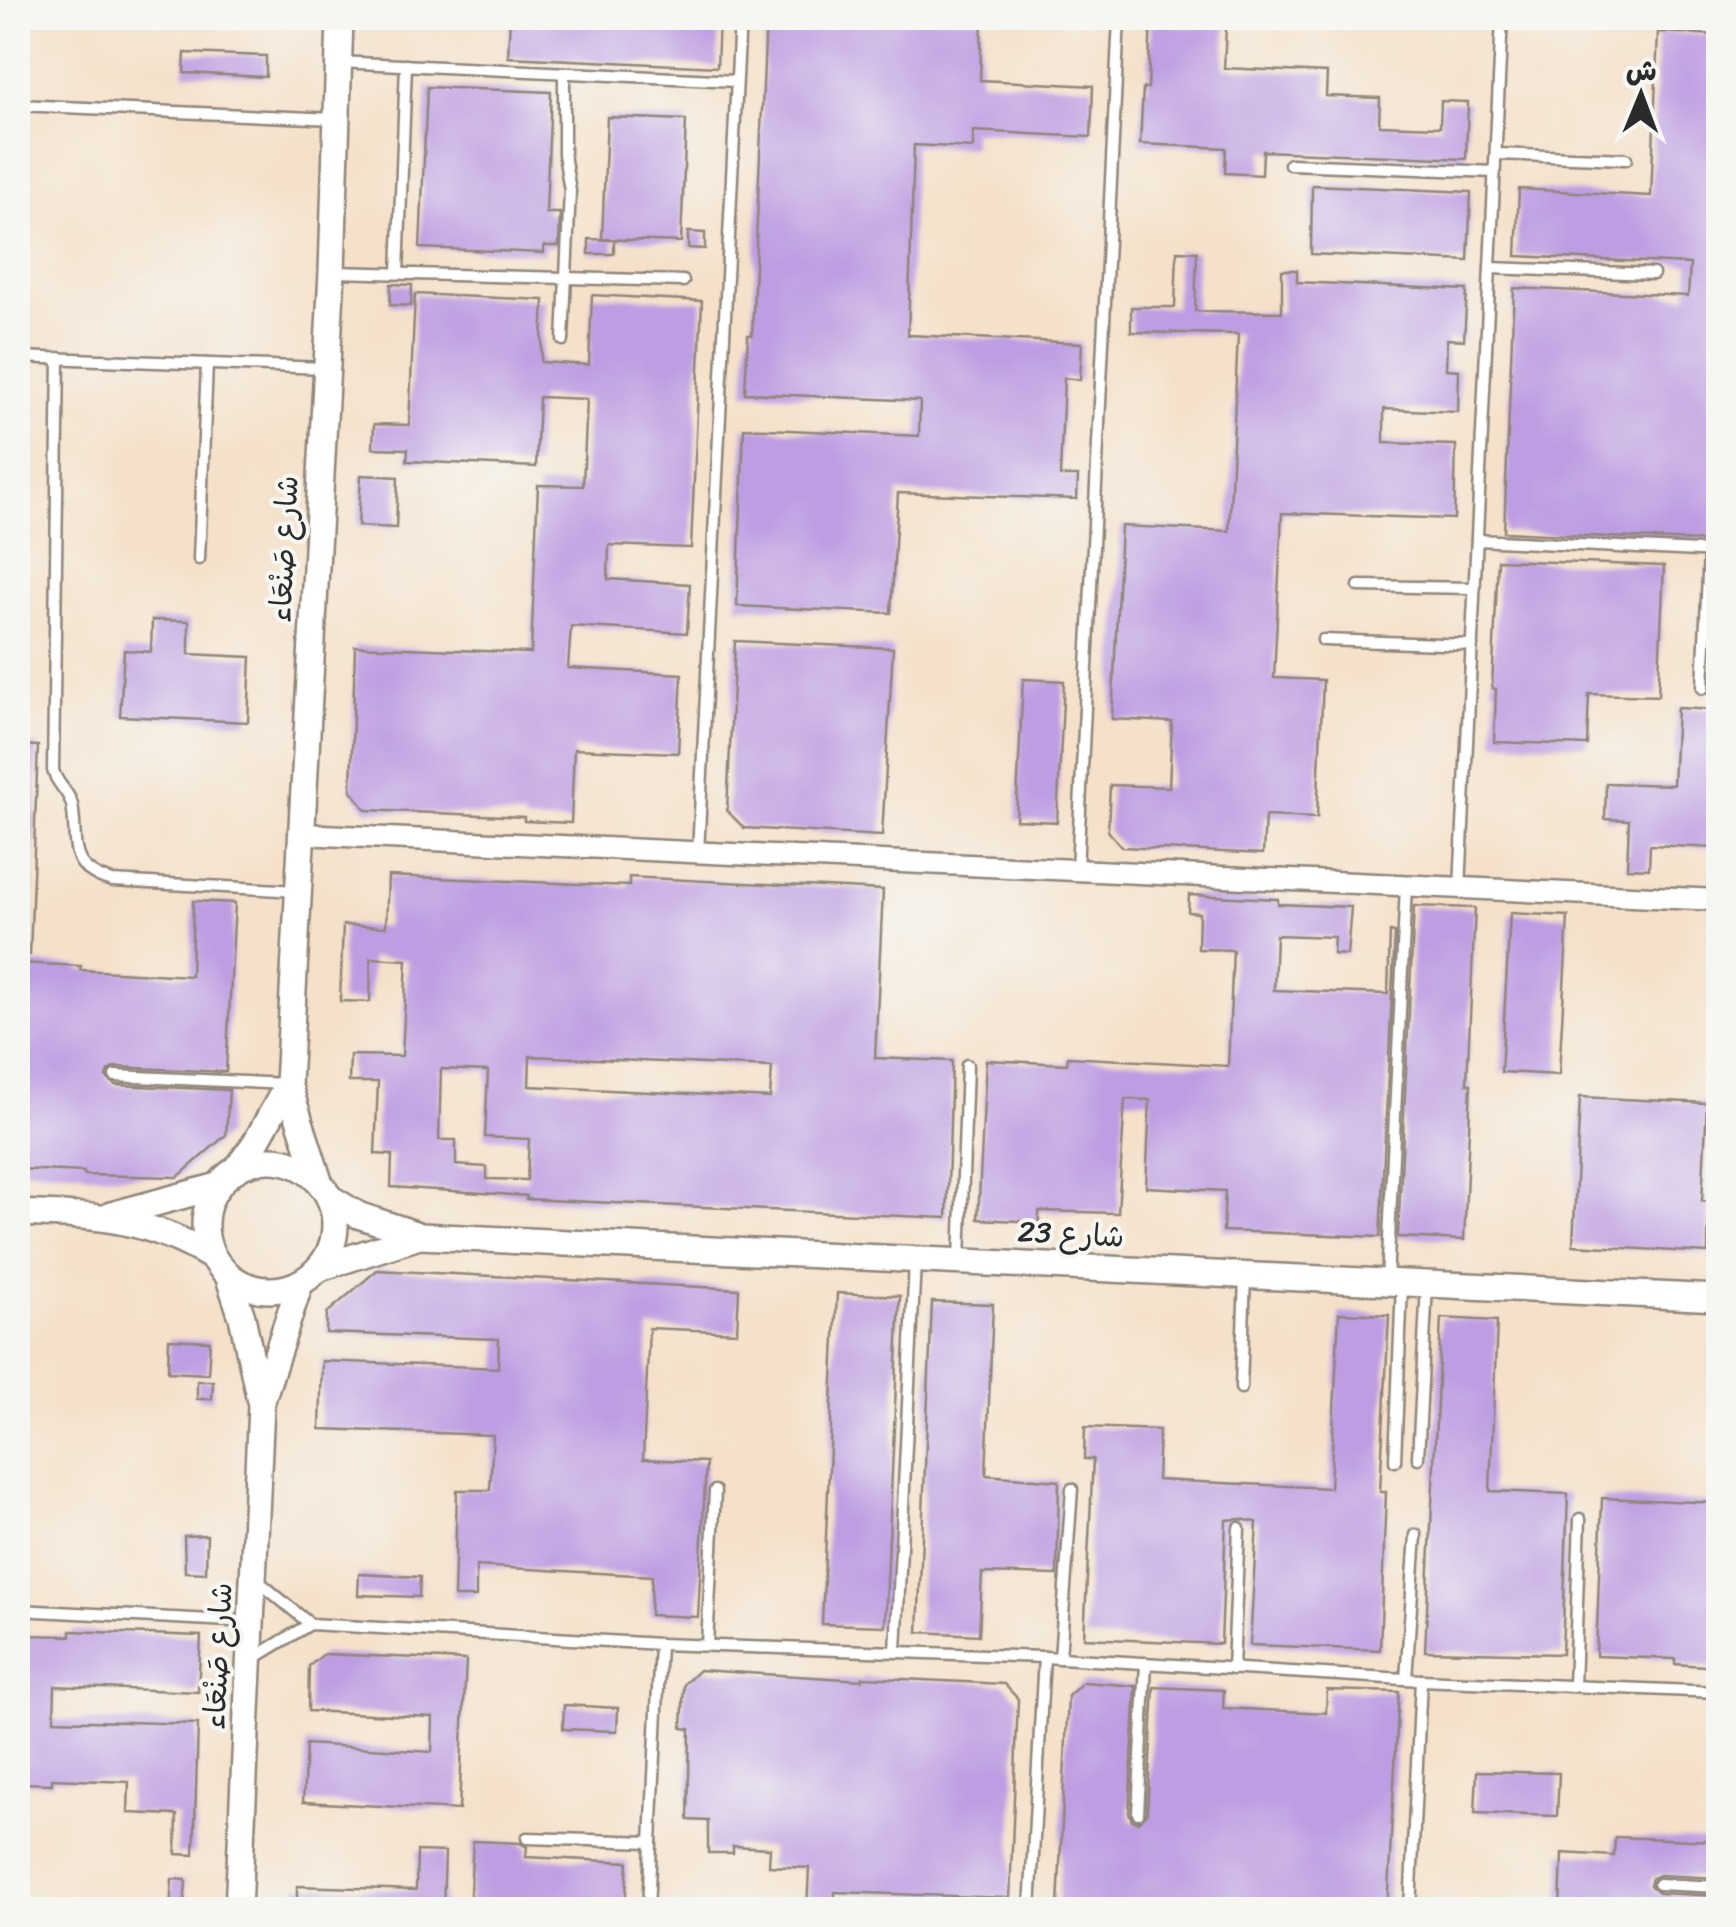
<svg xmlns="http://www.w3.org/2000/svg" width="1736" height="1927" viewBox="0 0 1736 1927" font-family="Sriracha,'Playpen Sans Arabic',sans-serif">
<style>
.building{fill:#be9ee2;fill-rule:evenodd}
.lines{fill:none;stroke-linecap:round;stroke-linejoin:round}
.service-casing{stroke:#90867a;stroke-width:15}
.minor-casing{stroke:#90867a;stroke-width:25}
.tertiary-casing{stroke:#90867a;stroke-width:30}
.service{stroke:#fff;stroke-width:10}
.minor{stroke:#fff;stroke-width:20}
.tertiary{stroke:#fff;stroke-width:25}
.labels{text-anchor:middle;stroke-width:8;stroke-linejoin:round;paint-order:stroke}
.street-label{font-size:30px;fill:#2b2b2b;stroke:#f6f6f2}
</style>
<rect width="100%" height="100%" fill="#f6f6f2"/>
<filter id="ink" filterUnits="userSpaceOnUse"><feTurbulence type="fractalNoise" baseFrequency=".01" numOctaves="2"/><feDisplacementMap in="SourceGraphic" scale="20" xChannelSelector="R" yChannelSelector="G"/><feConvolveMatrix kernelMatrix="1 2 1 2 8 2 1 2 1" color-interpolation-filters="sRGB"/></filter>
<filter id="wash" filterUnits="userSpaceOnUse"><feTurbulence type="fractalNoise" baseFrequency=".0048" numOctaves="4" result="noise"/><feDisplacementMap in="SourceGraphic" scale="40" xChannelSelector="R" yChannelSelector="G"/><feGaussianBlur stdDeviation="2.25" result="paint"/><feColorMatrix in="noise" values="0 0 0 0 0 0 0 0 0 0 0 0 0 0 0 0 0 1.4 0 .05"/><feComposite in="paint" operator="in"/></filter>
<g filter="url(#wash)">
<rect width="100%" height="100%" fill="#f5e1ca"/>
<g id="blocks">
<g class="building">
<path d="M510,18H719L717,67L508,57Z"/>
<path d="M766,18H982L980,80L1093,86L1091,137L973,131V148L914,145L908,335L1082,343L1080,380L1064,378L1060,476H1078L1077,499L898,493L891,613L737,606L744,428L919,436L920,401L745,393L748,335H752Z"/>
<path d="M1151,18H1173V25L1226,27L1224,68L1327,73L1326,96L1380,98L1379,125L1440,127L1441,101L1468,102L1466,159L1263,151L1262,175L1225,173L1226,148L1140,144L1143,88H1148Z"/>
<path d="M1658,32L1718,35V542L1504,532L1514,288L1688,296L1690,264L1516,256L1519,189L1651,196Z"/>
<path d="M185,53L266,56V77L184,73Z"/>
<path d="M427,87L551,92L546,213H560L559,246H544V253L420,248Z"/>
<path d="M607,117L686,120L681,242L602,239Z"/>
<path d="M1312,185L1471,192L1468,261L1311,254Z"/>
<path d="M688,232L705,233V249L688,248Z"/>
<path d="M589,239L614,240V254H589Z"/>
<path d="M1177,251L1197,252L1195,311L1282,312V270H1297V282L1467,290L1464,340L1447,339L1446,369L1459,370L1458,412L1384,409V443L1456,445L1454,519L1282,513L1274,678L1323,680L1317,818L1265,816L1263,854L1122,847L1108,831L1110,785L1169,787L1172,722L1112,719L1121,526L1229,531L1238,334L1131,332V307H1175Z"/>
<path d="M391,284L412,285L411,306L390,305Z"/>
<path d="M415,294L544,300L541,362L589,365L592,295L702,301L691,548L609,545L608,579L690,584L687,633L571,626L568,668L682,674L678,753L574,749L571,823L524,821V817L366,810L351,790L355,646L531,653L538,485L583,486L587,399L539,397L536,467L407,461L408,449L373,448L374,424L409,425Z"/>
<path d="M361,475L398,477L396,528L358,526Z"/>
<path d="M1498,560L1664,566L1658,696L1589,694L1587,745L1494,742L1496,689L1492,688Z"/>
<path d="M152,620L189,621V654L251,657L248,722L120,716L124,650L151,652Z"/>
<path d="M735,641L893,648L882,836L744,828L727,811Z"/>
<path d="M1023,679L1064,681L1057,822L1016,820Z"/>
<path d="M1677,708L1718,710V848L1650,845L1649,869L1627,868L1629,820L1605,819L1606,783L1673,785Z"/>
<path d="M18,745L38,746L30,955L18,954Z"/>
<path d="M388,876L629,886V877L883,890L875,1058L952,1061L947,1218L526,1199L527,1196L391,1187L392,1155L375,1154L378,1082H349L350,1055L402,1056L407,960L371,958L370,1002L340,1001L343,925L386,927ZM530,1056L772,1067L770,1098L529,1086ZM441,1069L488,1071L485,1137L529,1139L527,1180L487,1179V1167L456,1165V1140H439Z"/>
<path d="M1189,895L1278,899V904L1351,907L1347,955L1333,954L1334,937L1276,935L1274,990L1388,994L1390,932L1395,933L1380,1237L1223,1231L1225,1191L1146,1187L1150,1100L1125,1099L1118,1213L1039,1211V1222L978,1219L986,1060L1067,1064L1068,1057L1228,1066L1233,950L1198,949L1199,913L1188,912Z"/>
<path d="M193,901L235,903L226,1072L115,1067L108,1071L106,1077L115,1085L229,1090L226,1135L178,1177L84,1175V1172L18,1169V963L81,966L80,970L191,976Z"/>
<path d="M1414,906L1475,908L1467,1084H1471L1464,1240L1398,1237Z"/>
<path d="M1510,913L1568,916L1559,1075L1501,1072Z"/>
<path d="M1580,1097L1707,1103L1702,1201L1709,1202L1708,1253L1573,1245Z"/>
<path d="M377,1270L739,1289L737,1332L649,1328L643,1459L706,1462L698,1617L650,1615L652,1576L476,1566V1597H454L457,1490H490L493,1435L320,1429L322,1361L498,1368L499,1339L326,1333L327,1313Z"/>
<path d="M837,1293L900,1296L885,1626L822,1624Z"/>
<path d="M932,1302L993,1304L986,1475L1059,1481L1057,1575L982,1573L979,1635L918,1632Z"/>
<path d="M1339,1313L1389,1315L1380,1492H1386L1380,1650L1250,1645L1257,1522L1240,1519L1226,1520L1221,1644L1084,1638L1093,1459H1084L1085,1427L1159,1430L1157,1480L1330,1488Z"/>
<path d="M1441,1318L1497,1321L1490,1491L1568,1494L1562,1654L1425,1651Z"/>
<path d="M169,1339L210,1341L208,1374L168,1372Z"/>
<path d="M197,1381H213L212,1399H197Z"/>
<path d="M1602,1498L1718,1503V1667L1675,1664V1659L1596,1656Z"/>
<path d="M207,1535L206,1573L185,1572L184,1536Z"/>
<path d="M359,1574L420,1577L419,1597L358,1595Z"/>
<path d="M71,1631L201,1636L198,1692L55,1686L54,1720L198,1724L194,1855L176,1854L177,1815L128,1813L129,1782L52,1779V1784L18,1783V1635L71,1636Z"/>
<path d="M324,1654L466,1660L459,1810L303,1802L306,1744L432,1752L433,1717L308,1711L309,1666Z"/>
<path d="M699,1670L862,1680L863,1677L1004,1684L1018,1699L1010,1898L835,1892L834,1910H807L809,1868L769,1866L770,1848L733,1846V1853H708V1821L688,1820L690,1729L682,1728L684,1684Z"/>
<path d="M1083,1682L1136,1686L1129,1813L1132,1820L1138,1822L1147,1813L1154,1687L1224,1690L1223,1708L1326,1713L1327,1690L1399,1692L1387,1910L1058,1907L1068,1696Z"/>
<path d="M564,1705L618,1708L617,1731L563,1729Z"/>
<path d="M1477,1771L1559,1773L1557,1816L1475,1813Z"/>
<path d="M1615,1837L1718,1841V1878L1659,1875L1652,1878L1650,1885L1659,1893L1718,1896V1910H1560L1562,1853L1614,1856Z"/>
<path d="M473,1841L520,1843L527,1847L526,1857L628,1862L625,1910H469Z"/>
<path d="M417,1851L445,1852L443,1910L297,1902V1886L416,1890Z"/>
<path d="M172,1879L186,1880L184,1910H170Z"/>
</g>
</g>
</g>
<g filter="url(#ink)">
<use href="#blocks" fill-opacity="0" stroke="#90867a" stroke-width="2.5"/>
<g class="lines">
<g class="service-casing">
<g id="service">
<path d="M338,62L736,81"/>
<path d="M18,105L335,119"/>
<path d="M1496,154L1626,159"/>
<path d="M1290,164L1495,172"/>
<path d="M1490,268L1653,274"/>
<path d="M334,272L683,281"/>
<path d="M398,273L406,65"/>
<path d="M563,340L570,191L564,154V73"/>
<path d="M18,357L325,368"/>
<path d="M59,358L53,770C56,784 69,791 72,805C79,842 64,867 112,881L298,891"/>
<path d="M1477,540L1718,552"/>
<path d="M199,559L207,364"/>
<path d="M1359,586L1474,588"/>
<path d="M1323,640L1472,645"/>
<path d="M1703,688L1709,551"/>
<path d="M698,853L740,18"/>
<path d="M1077,870L1119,18"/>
<path d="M1460,888L1502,18"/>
<path d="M115,1076L287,1084"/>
<path d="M960,1261L967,1065"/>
<path d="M1387,1281L1406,886"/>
<path d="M1715,1298L1718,1195"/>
<path d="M1241,1388L1245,1276"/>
<path d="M1418,1458L1427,1285"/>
<path d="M1395,1461L1402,1284"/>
<path d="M257,1580L310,1624"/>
<path d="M18,1610L251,1622"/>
<path d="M707,1645L715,1491"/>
<path d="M896,1651L915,1261"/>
<path d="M1060,1658L1072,1489"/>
<path d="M251,1660L310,1624L660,1644L1044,1657L1421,1680L1718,1692"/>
<path d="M1233,1669L1239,1528"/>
<path d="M1406,1679L1416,1535"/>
<path d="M1574,1686L1580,1519"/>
<path d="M1138,1813L1146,1663"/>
<path d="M527,1838L651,1842"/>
<path d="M1659,1884L1718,1887"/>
<path d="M648,1910L660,1644"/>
<path d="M1030,1910L1044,1657"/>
<path d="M1410,1910L1421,1680"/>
</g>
</g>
<g class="minor-casing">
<path id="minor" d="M302,834L1718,900"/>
</g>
<g class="tertiary-casing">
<g id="tertiary">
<circle cx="270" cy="1225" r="65"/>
<path d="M237,1169L256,1142L288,1084"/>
<path d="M319,1181L288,1084L332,272L340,18"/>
<path d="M330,1198L358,1215L421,1236L1718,1298"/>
<path d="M18,1213C95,1216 143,1216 212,1257"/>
<path d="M111,1215L218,1186"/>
<path d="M320,1268L416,1237"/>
<path d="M228,1275L242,1317L261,1405L238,1910"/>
<path d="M262,1400L300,1283"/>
</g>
</g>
<use href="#service" class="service"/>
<use href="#minor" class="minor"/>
<use href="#tertiary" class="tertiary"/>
</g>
</g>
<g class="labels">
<g class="street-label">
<text transform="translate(284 549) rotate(-87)" y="10">شارع صَنْعَاء</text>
<text transform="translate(1071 1234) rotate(3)" y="10">شارع 23</text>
<text transform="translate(218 1656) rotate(-87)" y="10">شارع صَنْعَاء</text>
</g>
</g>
<rect width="1736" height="1927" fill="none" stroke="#f6f6f2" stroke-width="60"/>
<g transform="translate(1641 95) rotate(1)" stroke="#f6f6f2" stroke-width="8" paint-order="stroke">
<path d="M0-8L18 38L0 25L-18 38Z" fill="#2b2b2b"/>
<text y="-15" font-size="28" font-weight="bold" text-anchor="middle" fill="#2b2b2b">ش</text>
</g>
</svg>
